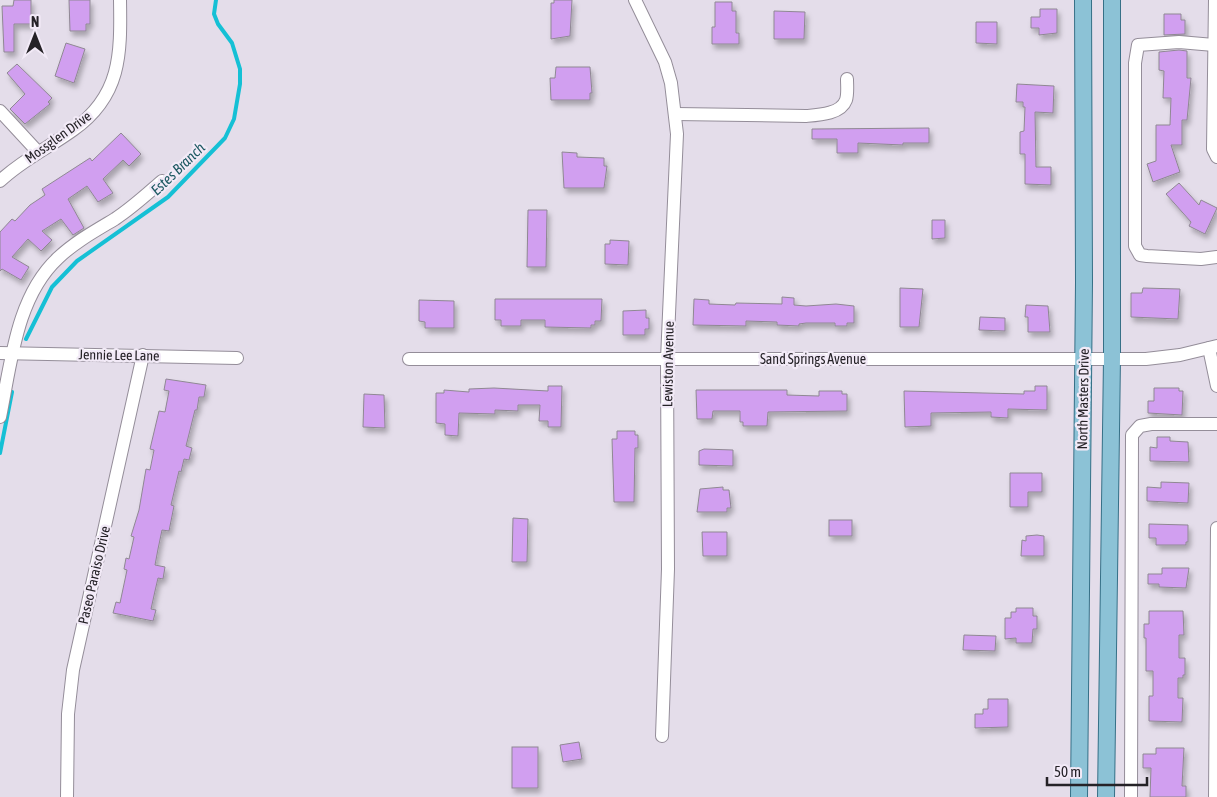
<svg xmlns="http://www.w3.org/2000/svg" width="1217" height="797" viewBox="0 0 1217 797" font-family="'Asap Condensed',sans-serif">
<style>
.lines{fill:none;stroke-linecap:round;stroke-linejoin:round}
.stream{stroke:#15c0d5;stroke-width:4}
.building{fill:#d19ff0;stroke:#8f8893;filter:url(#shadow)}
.minor-casing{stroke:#948d99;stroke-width:14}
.major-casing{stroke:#367087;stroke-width:18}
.minor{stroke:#fff;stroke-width:12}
.major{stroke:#8cc2d6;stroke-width:16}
.labels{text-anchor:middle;stroke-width:4.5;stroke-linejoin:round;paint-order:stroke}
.street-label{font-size:14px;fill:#252227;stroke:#f2eaf7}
.water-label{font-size:15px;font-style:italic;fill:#1d5962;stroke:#f2eaf7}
</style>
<defs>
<filter id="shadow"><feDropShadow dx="2.5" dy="4.5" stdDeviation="2.5" flood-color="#0004"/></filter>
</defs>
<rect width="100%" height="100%" fill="#e4ddea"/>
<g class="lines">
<g class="stream">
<path d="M26,339L52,287L77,261L168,197L225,138L234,119L240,84V69L232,43L218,24L214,14L216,0"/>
<path d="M0,453L12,392"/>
</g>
</g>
<g class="building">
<path d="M14,0H31V24H14V52H4L2,6H13Z"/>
<path d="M69,0H90V24H86V31H70Z"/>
<path d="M554,0H572L570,36L551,39V3H554Z"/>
<path d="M715,2H732V11H736V33H739V44H712V27H715Z"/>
<path d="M1040,9H1057V33L1039,35V28H1031V17H1040Z"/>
<path d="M774,11L805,12L804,39H774Z"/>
<path d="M1164,14H1181V20H1185V34L1164,35Z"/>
<path d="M976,22H997V44L976,43Z"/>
<path d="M66,43L85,49L74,83L55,76Z"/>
<path d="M1179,50L1187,51V78H1191L1187,120H1182V145H1171L1180,172L1153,182L1147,164L1156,161V125H1170L1171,98H1163L1164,71L1159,70V52Z"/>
<path d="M17,64L52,98L48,102L50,104L25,124L10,109L25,94L7,73Z"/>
<path d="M556,67H590L592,93H590V100H551L550,78H555Z"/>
<path d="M1017,84L1054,86L1053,113L1035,112L1036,167H1051V185L1025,184V154H1020V132L1024,131L1025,107H1023V102H1016Z"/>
<path d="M929,128V143H903V145L858,143V153H837V139H812V129Z"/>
<path d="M121,133L141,154L129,166L123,160L103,179L113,193L98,202L87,186L68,199L84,228L73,235L61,219L42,231L52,240L41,251L28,239L12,257L29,267L21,280L2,269L0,271V232L12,219L15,221L30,205L45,195L42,189L90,158L92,161Z"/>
<path d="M562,152L577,153V157L604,158V166H607L604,188H564Z"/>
<path d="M1179,183L1199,205L1201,200L1217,208L1205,234L1189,226L1191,222L1166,194Z"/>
<path d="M528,210H547L546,267H527Z"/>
<path d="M932,220H945V238L932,239Z"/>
<path d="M610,240L629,241L628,265L605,264V244H610Z"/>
<path d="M900,288L923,289L919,327H900Z"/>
<path d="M1143,288L1180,289L1178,319L1131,317V293H1142Z"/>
<path d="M782,297L794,298V305L806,306L836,304L854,306V323H847V326H835V323H806L799,324V326L777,325V322L746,321V326L693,325L694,299L709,300V304L735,305L736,303L782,304Z"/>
<path d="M495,299H602L601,321H595V325H591V328L545,327V320H521V326H501V320H495Z"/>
<path d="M419,300L454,301V328H425V322L419,321Z"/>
<path d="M1026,305L1048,306L1050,332H1028V317H1025Z"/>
<path d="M646,310V318H649V329H645V335H623V311Z"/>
<path d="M980,317L1005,318V331L979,330Z"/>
<path d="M166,379L206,385L204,397H199L197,410H195L186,446L192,448L189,460L184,459L181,472L179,471L171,505L174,506L169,531L162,530L158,549L155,565L165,567L163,579L158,578L155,591L151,609L156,610L153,621L113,613L116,602L120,603L127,570L124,569L126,558L129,559L134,537L131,536L139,510L146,469L150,470L154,450L150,449L159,411L165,412L169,391L164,390Z"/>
<path d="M548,386H562L561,427H548V421H539L540,405H518V411L495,410V414L459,413L458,436L445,435V424L436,423V393H444V390L469,392V389L494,388L548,391Z"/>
<path d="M1035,386H1047V410L1008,409V418L991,417V412L931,413V426L905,427L904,391L1024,394V391H1035Z"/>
<path d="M1154,388H1179V391H1183L1182,415L1148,413V401H1154Z"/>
<path d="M696,390H787V395L819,396V391H842V394H847V411L768,412L767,426H743V422H740V411H713L712,419H697Z"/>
<path d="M364,394L384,395L385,428L363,427Z"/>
<path d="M617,431H635V435H638V448H635L634,502H614L612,439H617Z"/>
<path d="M1157,437H1170V441L1188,442L1189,462L1150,461V447L1157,448Z"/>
<path d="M704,449L733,450V466L699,465V451Z"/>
<path d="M1010,473H1042V492H1028V507H1010Z"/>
<path d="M1161,482L1189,483L1188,503L1147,501V487L1161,488Z"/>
<path d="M723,487V490H729L731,508H727V512H697L700,489Z"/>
<path d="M513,518L528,519L527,562H512Z"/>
<rect x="829" y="520" width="23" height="16"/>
<path d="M1149,524L1188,525V542H1186V545H1156V538H1149Z"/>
<path d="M702,532H727V556H703Z"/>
<path d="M1037,535L1044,536V556H1021L1022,540L1026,541V536Z"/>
<path d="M1162,568H1189L1186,588L1159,587V584H1148V574H1162Z"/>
<path d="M1016,608H1033V616H1037V629H1033L1032,643H1016V638L1005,639V618H1011V612H1016Z"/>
<path d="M1149,611H1183L1184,635H1179V658H1185V675H1183V678H1178V698H1183L1182,722L1149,721V696H1153V671H1146V638H1144V624H1149Z"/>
<path d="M964,635L996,636L995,651L963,650Z"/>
<path d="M988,699H1008V727L975,728V714H983V709H988Z"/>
<path d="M579,742L582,759L563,762L560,745Z"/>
<rect x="512" y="747" width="26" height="41"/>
<path d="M1156,748H1184L1182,786H1186V797H1150L1151,768H1143V754H1156Z"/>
</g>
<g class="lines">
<g class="minor-casing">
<g id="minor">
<path d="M635,0L665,62L671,83L677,134L667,359L668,569L662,736"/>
<path d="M1215,0L1213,149L1217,157"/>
<path d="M1214,45L1179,42L1138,45L1135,63V246L1140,255L1147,256L1201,259L1217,257"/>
<path d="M0,111L37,151"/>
<path d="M676,114L806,116C819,115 841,114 846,100C848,94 847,85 847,79"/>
<path d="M0,181C22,160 48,148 73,130C121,96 121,55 120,0"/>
<path d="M1209,348L1217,386"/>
<path d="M0,353L237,358"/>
<path d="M409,359H1146L1180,355L1217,346"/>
<path d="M0,417C11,364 16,297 58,258C75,242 95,231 115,219C132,208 147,194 162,181"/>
<path d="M67,797L68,714L73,670L143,355"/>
<path d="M1131,797L1132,435L1140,426L1151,424H1217"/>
<path d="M1215,797L1217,528"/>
</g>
</g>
<g class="major-casing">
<g id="major">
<path d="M1079,797L1084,282L1083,0"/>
<path d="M1106,797L1112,358V0"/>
</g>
</g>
<use href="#minor" class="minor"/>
<use href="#major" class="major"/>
</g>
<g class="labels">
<g class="street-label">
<text transform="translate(58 137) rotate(-36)" y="5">Mossglen Drive</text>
<text transform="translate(119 355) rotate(1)" y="5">Jennie Lee Lane</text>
<text x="813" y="364">Sand Springs Avenue</text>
<text transform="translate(668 364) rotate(-89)" y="5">Lewiston Avenue</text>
<text transform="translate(1083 399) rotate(-89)" y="5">North Masters Drive</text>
<text transform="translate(94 575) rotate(-77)" y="5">Paseo Paraiso Drive</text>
</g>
<g class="water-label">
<text transform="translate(178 169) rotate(-44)" y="5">Estes Branch</text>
</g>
</g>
<g transform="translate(35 35)" stroke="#f2eaf7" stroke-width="4" paint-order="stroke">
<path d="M0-4L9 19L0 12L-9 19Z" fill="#252227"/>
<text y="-8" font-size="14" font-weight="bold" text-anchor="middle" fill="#252227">N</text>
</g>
<path d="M1047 777v8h100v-8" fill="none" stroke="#252227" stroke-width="2.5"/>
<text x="1054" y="777" font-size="15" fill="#252227" stroke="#f2eaf7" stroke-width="4" paint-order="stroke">50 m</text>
</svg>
